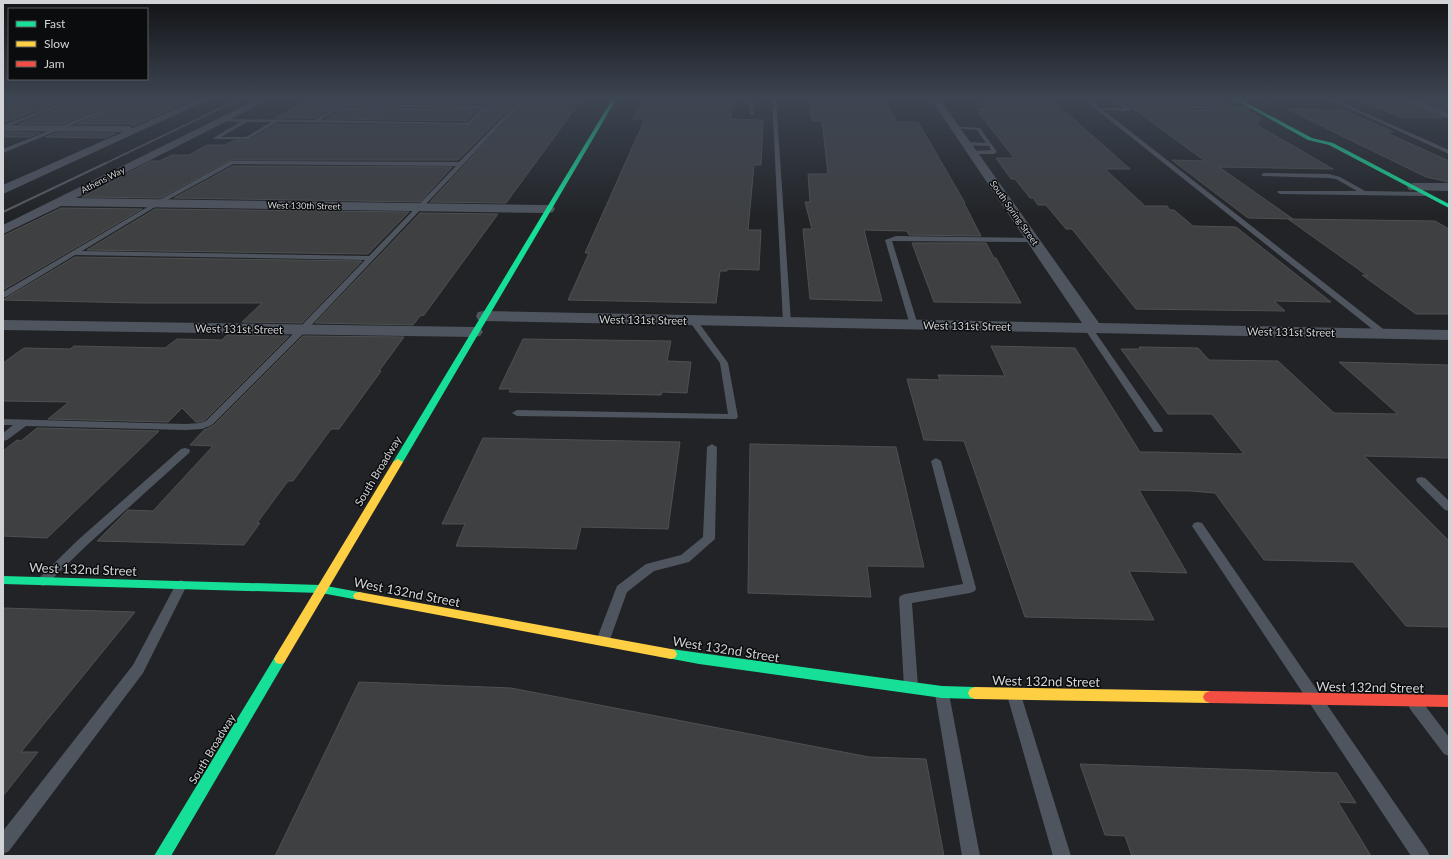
<svg xmlns="http://www.w3.org/2000/svg" width="1452" height="859" viewBox="0 0 1452 859" font-family="Lato,sans-serif">
<style>
.building{fill:#3e4042;stroke:#4e5051}
.lines{fill:none;stroke-linecap:round;stroke-linejoin:round}
.lane{fill:#4f555f;fill-rule:evenodd}
.street{fill:#4f555f;fill-rule:evenodd}
.fast{fill:#16e098;fill-rule:evenodd}
.slow{fill:#ffcf43;fill-rule:evenodd}
.jam{fill:#f24e42;fill-rule:evenodd}
.rail-far1{stroke:#585b62;stroke-width:1.5}
.rail{stroke:#585b62;stroke-width:2}
.labels{text-anchor:middle;stroke-width:3;stroke-linejoin:round;paint-order:stroke}
.far-street-label{font-size:9px;fill:#d2d3d6;stroke:#0b0c0e}
.street-label{font-size:11px;fill:#d2d3d6;stroke:#0b0c0e}
.near-street-label{font-size:13px;fill:#d2d3d6;stroke:#0b0c0e}
</style>
<rect width="100%" height="100%" fill="#212326"/>
<g class="building">
<path d="M94,98H127L62,124H19L82,100Z"/>
<path d="M138,98H196L133,126L129,124H77Z"/>
<path d="M319,98H520L458,160H230L161,198L82,197L151,161H159L172,155H189L207,145H225L235,140H250L277,124L468,126L489,107L486,104L342,102L314,118H275L310,99Z"/>
<path d="M527,98H583L506,203L430,202Z"/>
<path d="M643,98H730V101H733L730,119L763,120L761,165H754L748,230H761L759,270L727,269V271H720L716,303L568,300L589,253H585L645,119H633Z"/>
<path d="M808,98H884L897,122H918L965,203H964L981,236L909,235L907,231L864,230L882,301L810,299L803,229H812L805,202H810L808,174H828L822,121H812Z"/>
<path d="M979,98H1050L1130,169H1105L1145,206H1167L1170,210H1174L1193,226L1236,227L1331,302L1274,301L1285,311L1136,309L1072,229H1066L1046,205H1038L1033,198H1030L1015,179H1011L996,158H1014L979,113H982L977,108H986Z"/>
<path d="M1127,98H1169L1191,110H1248L1261,118L1257,125L1333,169L1219,167L1293,219L1248,218L1172,160L1205,161L1128,105H1131L1126,101H1132Z"/>
<path d="M1178,98H1218L1231,105H1192Z"/>
<path d="M1358,99H1397L1442,118L1400,117Z"/>
<path d="M1419,100H1449V111Z"/>
<path d="M3,102H61L3,123Z"/>
<path d="M343,108L478,109L466,121L326,119Z"/>
<path d="M1287,109L1344,110L1394,132H1385L1449,161V182L1426,177Z"/>
<path d="M3,132L40,133L29,137H3Z"/>
<path d="M56,133H116L106,138L46,137Z"/>
<path d="M233,166L452,167L420,202L174,198Z"/>
<path d="M61,208L142,209L3,290V236Z"/>
<path d="M155,209L409,212L368,254L87,250Z"/>
<path d="M420,213L498,214L424,315L420,316L413,325L315,323Z"/>
<path d="M1288,219L1435,221L1449,229V314H1416L1362,275L1368,276Z"/>
<path d="M912,243H986L994,258H996L1021,303L934,302Z"/>
<path d="M75,257L362,261L302,323L242,322L262,303H141L3,300Z"/>
<path d="M227,335L289,336L205,420L200,422H196L182,408L168,422L48,419L69,402L3,401V363L24,348L70,349L74,346L165,348L177,339L222,340Z"/>
<path d="M303,336L404,337L379,371H381L339,429H331L293,481H288L257,523H260L244,545L97,541L128,510L153,511L213,446L190,445L204,430L213,426Z"/>
<path d="M523,339L671,341L667,361L691,362L687,393L662,392L661,395L509,392L511,389H499Z"/>
<path d="M991,346L1075,348L1140,452H1150L1244,454L1212,414H1168L1121,349H1141L1139,347L1198,348L1209,360L1278,361L1334,413L1398,414L1339,362L1449,365V458L1364,456L1449,541V627L1406,626L1353,562L1264,560L1215,493L1190,491L1139,490L1187,573L1129,571L1154,620L1025,617L964,441L924,440L907,379L940,380L938,375L1005,376Z"/>
<path d="M37,428L159,431L47,538L3,536V451L17,440L21,441Z"/>
<path d="M483,438L680,442L668,529L581,527L576,549L456,546L465,524H442Z"/>
<path d="M750,444L896,447L924,567L867,566L871,597L748,593Z"/>
<path d="M3,608L135,612L21,752H38L3,796Z"/>
<path d="M359,682L511,688L869,757L926,759L944,856H275Z"/>
<path d="M1080,764L1337,773L1356,803L1338,802L1371,856H1132L1125,836L1105,835Z"/>
</g>
<g class="lines">
<g class="lane">
<path d="M77,98H83L3,128V125Z"/>
<path d="M131,98H137L3,153V149Z"/>
<path d="M522,98H526L305,332L212,425L202,429L186,430L26,426L7,440L3,441V433L13,425H3V419L186,424L200,423L206,421L299,328L365,260L75,255L6,297H3V292L156,202L230,161L459,162ZM233,164L456,166L369,256L82,251L160,204Z"/>
<path d="M749,98H753L754,114L752,115L750,114Z"/>
<path d="M772,98H776L791,323L787,325L783,323Z"/>
<path d="M1082,98H1087L1099,108H1124L1111,98H1116L1131,109L1129,111L1103,110L1387,332L1388,334L1387,336H1381Z"/>
<path d="M1170,98H1175L1192,106L1253,107L1255,108L1253,109L1191,108Z"/>
<path d="M1326,98H1331L1449,150V154Z"/>
<path d="M342,104L486,106L488,107L468,125L277,122L249,139H215L213,138L240,122L222,121L220,119L314,120ZM343,106L482,108L467,123L321,120ZM247,122H271L246,137H221Z"/>
<path d="M953,126L980,128L997,152L994,154H971L970,153L973,151L991,150L989,146L965,145V143L967,142L986,143L977,130L955,128Z"/>
<path d="M1264,173L1329,174L1340,177L1365,191L1426,192L1429,194L1426,196L1280,194L1277,192L1278,191H1357L1336,179L1329,178L1262,176V174Z"/>
<path d="M896,236L1033,238L1036,240L1033,242L892,241L918,325L914,327L910,325L885,240Z"/>
<path d="M690,319H696L728,363L738,417L736,419L517,416L512,413L517,410L728,414L720,363L689,321Z"/>
<path d="M1085,326H1091L1163,430L1162,432H1154L1084,328Z"/>
<path d="M712,444L717,447L715,539L689,562L654,571L627,592L608,645L603,646L598,645L596,641L617,586L646,564L681,555L703,537L707,447Z"/>
<path d="M185,448L189,449L190,451L189,453L86,546L47,584L43,586L39,584L37,581L39,578L78,540L181,449Z"/>
<path d="M936,458L941,461L976,588L975,591L970,593L912,603L918,687L916,691L911,693L906,691L904,687L899,599L900,596L905,594L963,584L931,461Z"/>
<path d="M1421,477L1425,478L1449,501V511L1445,510L1417,482L1416,480L1417,478Z"/>
<path d="M1198,522L1202,523L1427,850L1430,856H1411L1194,529L1192,526L1194,523Z"/>
<path d="M181,580L185,582L187,585L143,673L9,851L3,854V831L133,665L177,582Z"/>
<path d="M942,688L947,690L949,694L980,856H962L935,694L937,690Z"/>
<path d="M1014,689L1019,691L1021,695L1071,856H1053L1007,695L1009,691Z"/>
<path d="M1415,698L1420,699L1449,737V756L1444,754L1410,709L1408,704L1410,699Z"/>
</g>
<g class="street">
<path d="M200,98H212L3,194V185L123,132L3,131V125L129,126L133,128Z"/>
<path d="M260,98H272L76,198L548,205L553,206L555,209L553,212L548,213L61,206L3,234V225Z"/>
<path d="M930,98H939L1099,323L1449,330V340L484,321L478,320L476,316L478,312L484,311L1082,323Z"/>
<path d="M1398,98H1411L1449,113V119L1400,100Z"/>
<path d="M1413,183H1449V191L1409,190L1407,187L1409,184Z"/>
<path d="M3,320L474,327L480,328L483,332L480,336L474,337L3,330Z"/>
</g>
<g class="fast">
<path d="M613,98H617L403,462L398,465L395,464L393,462Z"/>
<path d="M1232,98H1237L1312,138L1333,143L1449,204V208L1329,145L1308,140Z"/>
<path d="M3,576L321,585L359,592L363,593L365,596L363,599L359,600L321,593L3,584Z"/>
<path d="M671,649L942,686L975,687L980,689L982,693L980,697L975,699L942,698L699,664L667,658L665,654L667,650Z"/>
<path d="M280,654L284,655L286,659L284,663L171,856H154L276,655Z"/>
</g>
<g class="slow">
<path d="M398,459L403,462L284,663L280,664L276,663L274,659L276,655L393,462Z"/>
<path d="M359,592L671,649L675,650L677,654L675,658L671,659L359,600L355,599L353,596L355,593Z"/>
<path d="M975,687L1210,691L1215,693L1217,697L1215,701L1210,703L975,699L970,697L968,693L970,689Z"/>
</g>
<path class="jam" d="M1210,691L1449,695V707L1210,703L1205,701L1203,697L1205,693Z"/>
<path class="rail-far1" d="M104,164L242,98"/>
<path class="rail" d="M3,212L106,163"/>
</g>
<linearGradient id="sky" x2="0" y2="1"><stop stop-color="#121315"/><stop offset="0.45" stop-color="#3d4552"/><stop offset="1" stop-color="#3d4552" stop-opacity="0"/></linearGradient>
<rect width="1452" height="218" fill="url(#sky)"/>
<g class="labels">
<g class="far-street-label">
<text transform="translate(103 180) rotate(-27)" y="3">Athens Way</text>
<text transform="translate(304 206) rotate(1)" y="3">West 130th Street</text>
<text transform="translate(1014 213) rotate(55)" y="3">South Spring Street</text>
</g>
<g class="street-label">
<text transform="translate(643 320) rotate(1)" y="4">West 131st Street</text>
<text transform="translate(967 326) rotate(1)" y="4">West 131st Street</text>
<text transform="translate(239 329) rotate(1)" y="4">West 131st Street</text>
<text transform="translate(1291 332) rotate(1)" y="4">West 131st Street</text>
<text transform="translate(378 471) rotate(-59)" y="4">South Broadway</text>
<text transform="translate(212 749) rotate(-59)" y="4">South Broadway</text>
</g>
<g class="near-street-label">
<text transform="translate(83 569) rotate(2)" y="5">West 132nd Street</text>
<text transform="translate(407 592) rotate(11)" y="5">West 132nd Street</text>
<text transform="translate(726 649) rotate(9)" y="5">West 132nd Street</text>
<text transform="translate(1046 681) rotate(1)" y="5">West 132nd Street</text>
<text transform="translate(1370 687) rotate(1)" y="5">West 132nd Street</text>
</g>
</g>
<rect width="1452" height="859" fill="none" stroke="#d2d3d6" stroke-width="8"/>
<rect x="8" y="8" width="140" height="72" fill="#0b0c0e" stroke="#5b5c5e"/>
<rect x="16" y="21" width="20" height="6" fill="#16e098" stroke="#5b5c5e"/>
<text x="44" y="28" font-size="12" fill="#d2d3d6">Fast</text>
<rect x="16" y="41" width="20" height="6" fill="#ffcf43" stroke="#5b5c5e"/>
<text x="44" y="48" font-size="12" fill="#d2d3d6">Slow</text>
<rect x="16" y="61" width="20" height="6" fill="#f24e42" stroke="#5b5c5e"/>
<text x="44" y="68" font-size="12" fill="#d2d3d6">Jam</text>
</svg>
